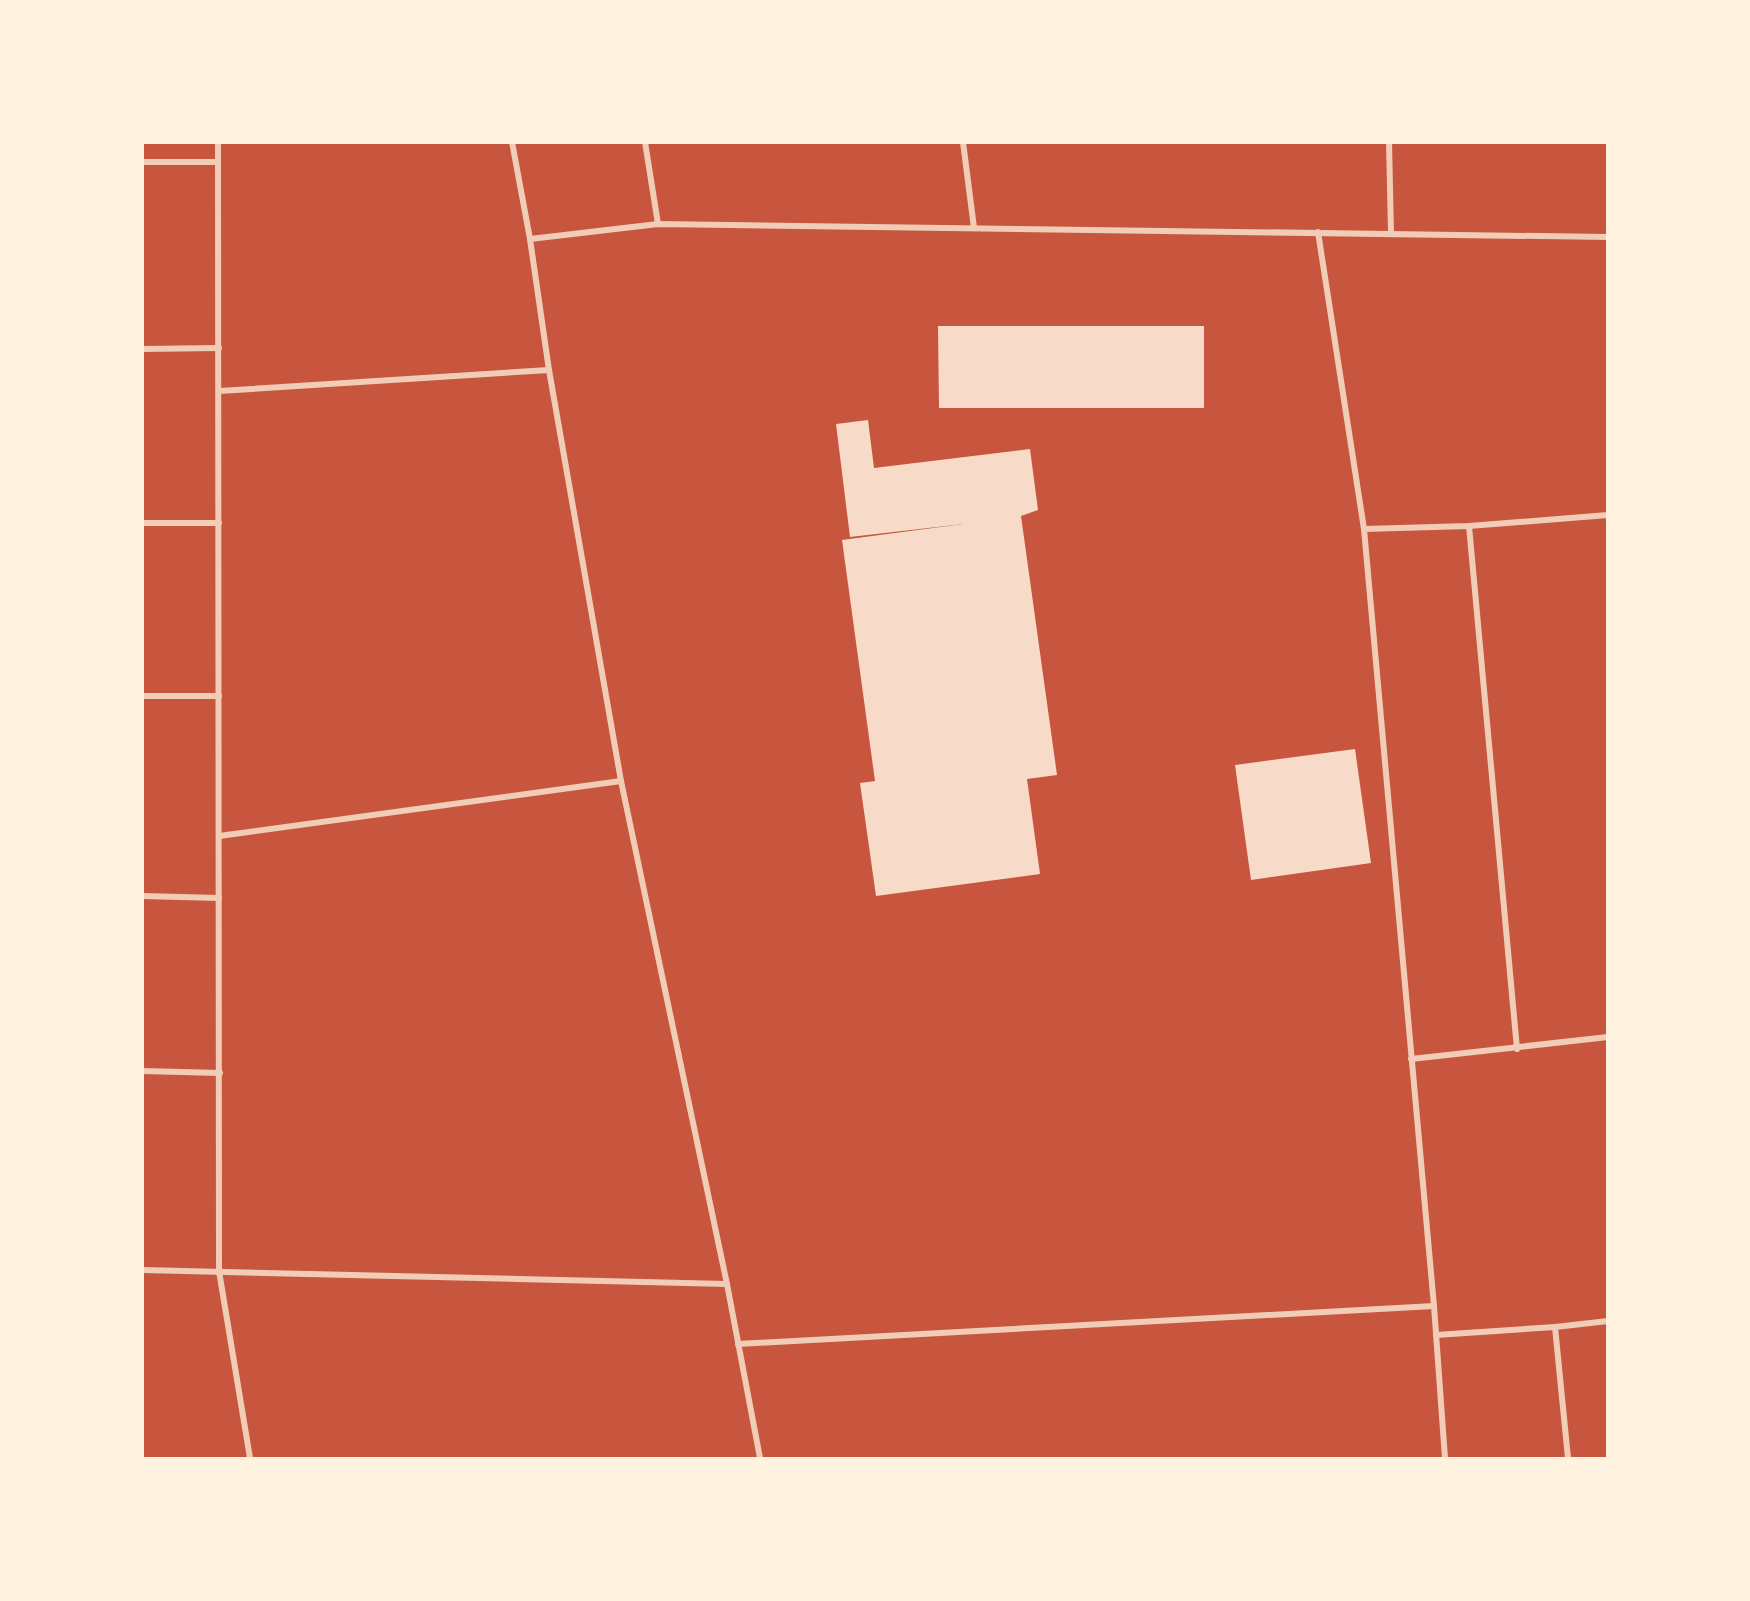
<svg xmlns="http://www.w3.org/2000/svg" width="1750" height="1601" viewBox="0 0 1750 1601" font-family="Manrope,sans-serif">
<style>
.building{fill:#f7dbc8}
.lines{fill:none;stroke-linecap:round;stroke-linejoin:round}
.minor{stroke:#f1ccb7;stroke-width:6}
</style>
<rect width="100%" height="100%" fill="#c8553d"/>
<g class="building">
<path d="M938,326H1204V408H939Z"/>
<path d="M868,420L874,468L1030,449L1038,510L1021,516L1057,775L1027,779L1040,874L876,896L860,783L875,781L842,540L963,524L850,537L836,424Z"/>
<path d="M1355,749L1371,863L1251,880L1235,765Z"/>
</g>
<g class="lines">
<g class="minor">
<path d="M218,142L219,1271L250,1458"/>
<path d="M512,142L530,239L549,370L621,781L727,1284L760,1458"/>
<path d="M645,142L658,224"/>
<path d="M963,142L974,228"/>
<path d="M1389,142L1391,233"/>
<path d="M142,162H218"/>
<path d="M1318,232L1364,529L1434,1306L1445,1458"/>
<path d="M530,239L658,224L1608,237"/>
<path d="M142,349L219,348"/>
<path d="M219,391L549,370"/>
<path d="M142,523H219"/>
<path d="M1469,526L1517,1049"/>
<path d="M1364,529L1469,526L1608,515"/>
<path d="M142,696H219"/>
<path d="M219,836L621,781"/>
<path d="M142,896L219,898"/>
<path d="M1411,1059L1608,1037"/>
<path d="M142,1071L220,1073"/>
<path d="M142,1270L727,1284"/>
<path d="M1555,1327L1568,1458"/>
<path d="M1436,1335L1555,1327L1608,1321"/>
<path d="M738,1344L1434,1306"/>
</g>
</g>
<rect width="1750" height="1601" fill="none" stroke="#fff3e0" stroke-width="288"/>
</svg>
